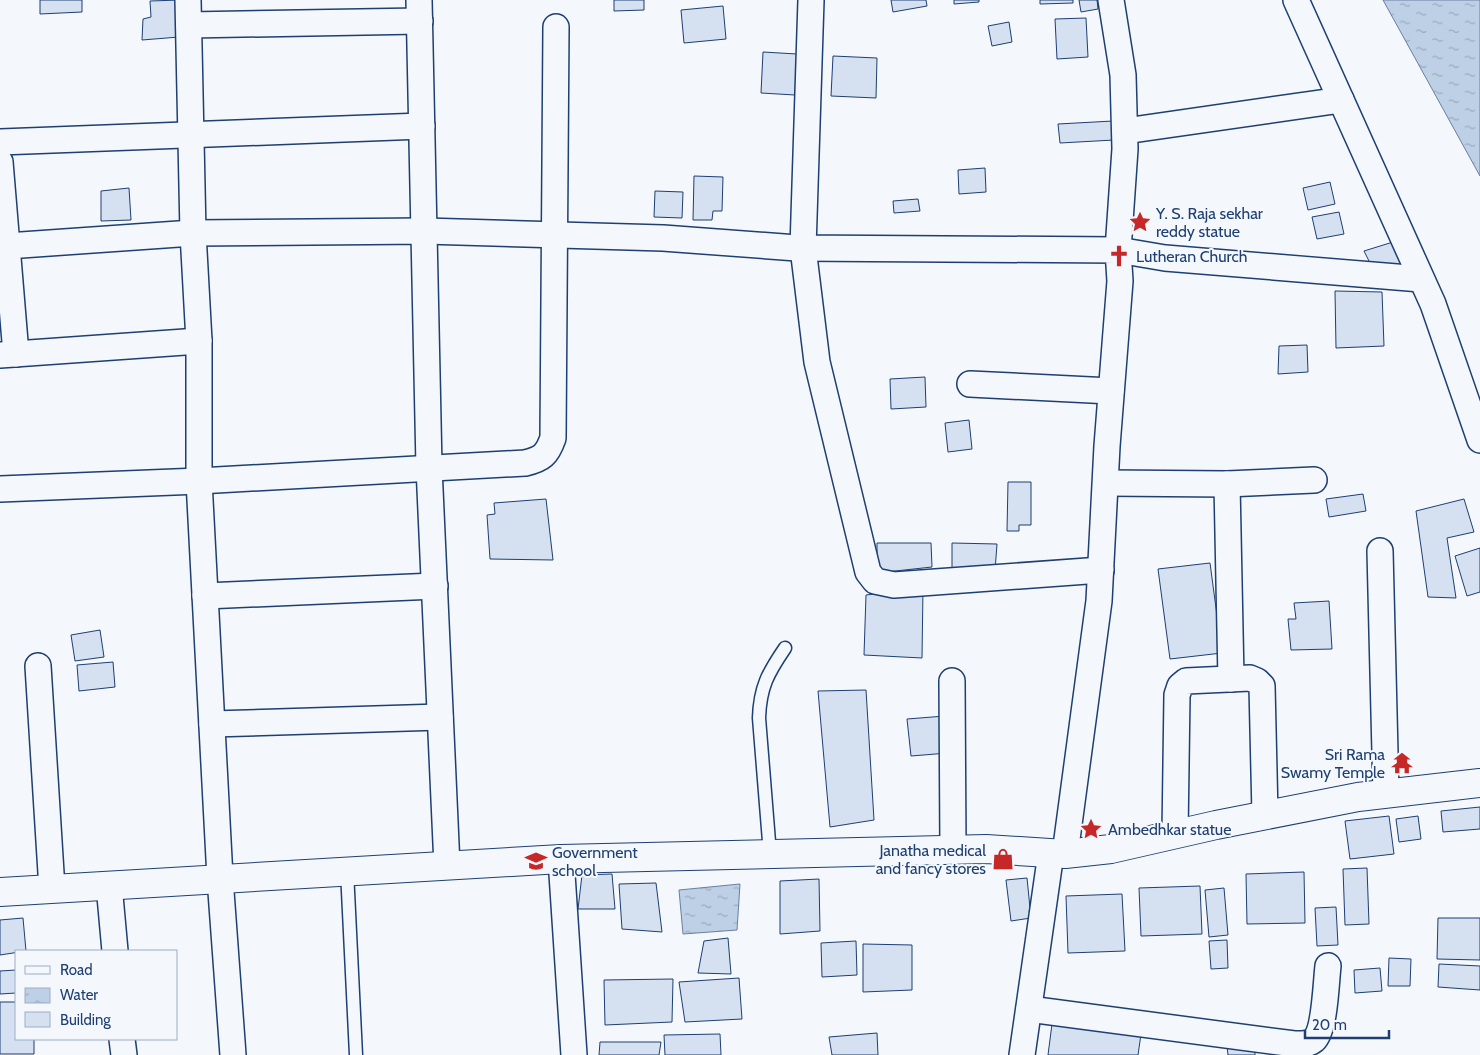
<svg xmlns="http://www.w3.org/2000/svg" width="1480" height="1055" viewBox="0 0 1480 1055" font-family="Cabin,sans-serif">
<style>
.water{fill:url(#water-ripples);stroke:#687fa3}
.building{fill:#d5e0f0;stroke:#1d3f73}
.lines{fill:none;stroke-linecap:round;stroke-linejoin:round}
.service-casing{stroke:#1d3f73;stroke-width:15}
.minor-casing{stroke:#1d3f73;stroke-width:28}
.tertiary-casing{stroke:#1d3f73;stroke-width:30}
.service{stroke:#f4f7fb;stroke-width:12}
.minor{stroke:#f4f7fb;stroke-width:25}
.tertiary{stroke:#f4f7fb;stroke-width:28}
.labels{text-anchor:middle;stroke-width:4;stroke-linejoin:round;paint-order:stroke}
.poi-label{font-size:16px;fill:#1d3f73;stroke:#f4f7fb;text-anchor:start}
</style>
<defs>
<pattern id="water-ripples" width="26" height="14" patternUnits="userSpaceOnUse" patternTransform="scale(1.25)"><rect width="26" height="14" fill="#bed0e5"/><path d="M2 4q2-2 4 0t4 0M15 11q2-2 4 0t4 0" fill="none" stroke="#9aaabe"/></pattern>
</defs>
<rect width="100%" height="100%" fill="#f4f7fb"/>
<g class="water">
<path d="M1383,0H1480V176Z"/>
<path d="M740,884L737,930L683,934L679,890Z"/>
</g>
<g class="building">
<path d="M40,0H82V12L40,14Z"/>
<path d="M180,0L179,37L142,40L143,19L151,17L150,1Z"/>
<path d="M614,0H644V10L614,11Z"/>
<path d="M891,0H926L927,6L893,12Z"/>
<path d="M954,0H979V2L954,4Z"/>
<path d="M1040,0H1073V3L1040,4Z"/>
<path d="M1079,0H1097L1098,9L1081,12Z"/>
<path d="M723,6L726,39L684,43L681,10Z"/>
<path d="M1086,18L1088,57L1057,59L1055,19Z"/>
<path d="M1009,22L1012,42L992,46L988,26Z"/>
<path d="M763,52L797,54L795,95L761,93Z"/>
<path d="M833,56L877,58L876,98L831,96Z"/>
<path d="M1113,121L1114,140L1060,143L1058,124Z"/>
<path d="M985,168L986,192L959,194L958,170Z"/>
<path d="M694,176L723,177L722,211H713L712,220H693Z"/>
<path d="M1330,182L1335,204L1308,210L1303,188Z"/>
<path d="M129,188L131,220L101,221V191Z"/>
<path d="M655,191L683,192L682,218L654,217Z"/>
<path d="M918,199L920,211L894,213L893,201Z"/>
<path d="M1339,212L1344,234L1317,239L1312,217Z"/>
<path d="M1393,242L1404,266L1375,273L1364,251Z"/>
<path d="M1335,291L1382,292L1384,346L1336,348Z"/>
<path d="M1307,345L1308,372L1278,374L1279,346Z"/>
<path d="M925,377L926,407L891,409L890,379Z"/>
<path d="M969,420L972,449L948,452L945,423Z"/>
<path d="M1008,482H1031V525H1019V531H1007Z"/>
<path d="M1363,494L1366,511L1329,517L1326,499Z"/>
<path d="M546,499L553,560L490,559L487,515L495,514L494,503Z"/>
<path d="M1464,499L1474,532L1447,538L1456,598L1428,597L1416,511Z"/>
<path d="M877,543H931L932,567L877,573Z"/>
<path d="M952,543L997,544L995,571L952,573Z"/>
<path d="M1480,548V592L1467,596L1455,556Z"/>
<path d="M1210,563L1222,653L1170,659L1158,569Z"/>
<path d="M923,588L922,658L864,655L866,595Z"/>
<path d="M1329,601L1332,649L1291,650L1288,619H1296L1294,603Z"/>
<path d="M100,630L104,657L75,661L71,635Z"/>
<path d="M113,662L115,687L79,691L77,665Z"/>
<path d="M866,690L874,820L830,827L818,691Z"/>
<path d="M945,716L948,753L911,756L907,719Z"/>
<path d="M1480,807V829L1443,832L1441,811Z"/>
<path d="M1389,816L1394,854L1350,859L1345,821Z"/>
<path d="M1418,816L1421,839L1399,842L1396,819Z"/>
<path d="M1367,868L1369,924L1345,925L1343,869Z"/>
<path d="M1304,872L1305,923L1247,924L1246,874Z"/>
<path d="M612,874L615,909H578L582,875Z"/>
<path d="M1027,878L1031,918L1011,921L1006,880Z"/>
<path d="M819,879L820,931L780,934V881Z"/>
<path d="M656,883L662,932L622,929L619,884Z"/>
<path d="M1200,886L1202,934L1141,936L1139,888Z"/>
<path d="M1224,888L1228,935L1209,937L1205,890Z"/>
<path d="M1122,894L1125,951L1068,953L1066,896Z"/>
<path d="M1336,907L1338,945L1317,946L1315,908Z"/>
<path d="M23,918L26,951L0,955V920Z"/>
<path d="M1438,918H1480V960L1437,959Z"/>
<path d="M728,938L731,974L698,973L704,941Z"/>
<path d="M1227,940L1228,968L1211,969L1209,941Z"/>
<path d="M856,941L857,975L822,977L821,943Z"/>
<path d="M863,944L912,945V990L863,992Z"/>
<path d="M1389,958L1411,959L1410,986H1388Z"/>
<path d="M1439,964L1480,966V990L1438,987Z"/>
<path d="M1380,968L1382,991L1355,993L1354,970Z"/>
<path d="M16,970V993L0,994V971Z"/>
<path d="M739,978L742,1019L685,1022L679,982Z"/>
<path d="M673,979L672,1022L605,1025L604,980Z"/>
<path d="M0,1002H16V1039H34V1054H0Z"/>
<path d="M1052,1024L1141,1034L1138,1055H1048Z"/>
<path d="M877,1033L878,1055H832L829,1037Z"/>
<path d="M720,1034L721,1055H665L664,1035Z"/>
<path d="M600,1042H661L659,1055H599Z"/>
<path d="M1255,1045V1055H1228L1227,1046Z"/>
</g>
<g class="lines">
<g class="service-casing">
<g id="service">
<path d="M770,854L759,718C760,687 768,673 785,648"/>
<path d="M347,871L356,1055"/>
</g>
</g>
<g class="minor-casing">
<g id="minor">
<path d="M188,0L193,233L199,341V481L220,878L233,1055"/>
<path d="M419,0L429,467L447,866"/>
<path d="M811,0L803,248L817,362L868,572L875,581L894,585L1101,570"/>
<path d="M1111,0L1123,75L1125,149L1118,250L1165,258L1421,279"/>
<path d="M1296,0L1433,304L1480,440"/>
<path d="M189,25L420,21"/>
<path d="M1125,131L1341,100"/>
<path d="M0,142L422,126"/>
<path d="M0,162L16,354"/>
<path d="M7,246L193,233L425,231L663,238L797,248L1118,250L1120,281L1107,446L1099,601L1065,854"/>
<path d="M0,355L199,341"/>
<path d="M970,384L1111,391"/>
<path d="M1106,483L1227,484L1314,480"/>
<path d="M1227,484L1231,679"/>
<path d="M0,489L199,481L525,463C542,459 547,455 553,438L556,27"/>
<path d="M1380,551L1386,794"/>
<path d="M205,596L435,586"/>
<path d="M38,666L52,889"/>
<path d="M952,681L953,850"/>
<path d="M212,724L440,717"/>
<path d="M1175,834L1177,695L1180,686L1186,681L1250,678L1257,681L1262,686L1265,815"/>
<path d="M561,859L574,1055"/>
<path d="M109,885L115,951"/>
<path d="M1029,1009L1294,1044C1301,1044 1308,1045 1314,1040C1325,1030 1326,982 1328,966"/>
<path d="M122,1039L124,1055"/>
<path d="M1022,1055L1051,853"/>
</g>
</g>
<g class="tertiary-casing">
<path id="tertiary" d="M0,892L561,859L986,849L1065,854L1111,849L1216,825L1358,797L1480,783"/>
</g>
<use href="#service" class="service"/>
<use href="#minor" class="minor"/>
<use href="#tertiary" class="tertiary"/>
</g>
<defs>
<g id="sight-bare" transform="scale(1.725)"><path d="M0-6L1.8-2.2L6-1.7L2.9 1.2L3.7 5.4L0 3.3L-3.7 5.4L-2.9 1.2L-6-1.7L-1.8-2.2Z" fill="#c62828" stroke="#f4f7fb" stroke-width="2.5" paint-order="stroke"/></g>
<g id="church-bare" transform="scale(1.725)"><path d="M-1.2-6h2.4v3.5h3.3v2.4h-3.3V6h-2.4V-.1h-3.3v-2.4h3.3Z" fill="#c62828" stroke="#f4f7fb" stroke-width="2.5" paint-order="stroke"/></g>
<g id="temple-bare" transform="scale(1.725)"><path d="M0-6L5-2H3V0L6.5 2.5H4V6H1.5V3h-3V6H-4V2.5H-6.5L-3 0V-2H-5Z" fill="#c62828" stroke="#f4f7fb" stroke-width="2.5" paint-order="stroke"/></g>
<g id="shop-bare" transform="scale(1.725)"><path d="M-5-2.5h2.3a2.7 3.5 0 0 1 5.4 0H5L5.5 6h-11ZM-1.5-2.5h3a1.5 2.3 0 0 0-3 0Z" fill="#c62828" stroke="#f4f7fb" stroke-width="2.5" paint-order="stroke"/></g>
<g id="school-bare" transform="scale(1.725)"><path d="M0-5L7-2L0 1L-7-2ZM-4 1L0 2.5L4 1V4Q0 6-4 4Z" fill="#c62828" stroke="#f4f7fb" stroke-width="2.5" paint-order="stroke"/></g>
</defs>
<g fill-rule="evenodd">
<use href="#sight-bare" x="1140" y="222"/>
<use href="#church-bare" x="1119" y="256"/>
<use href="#temple-bare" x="1402" y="763"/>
<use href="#sight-bare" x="1091" y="829"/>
<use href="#shop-bare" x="1003" y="859"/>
<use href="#school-bare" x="536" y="861"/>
</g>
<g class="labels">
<g class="poi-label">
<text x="1156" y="219">Y. S. Raja sekhar<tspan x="1156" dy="18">reddy statue</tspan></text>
<text x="1136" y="262">Lutheran Church</text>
<text x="1385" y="760" text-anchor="end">Sri Rama<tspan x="1385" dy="18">Swamy Temple</tspan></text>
<text x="1108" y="835">Ambedhkar statue</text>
<text x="986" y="856" text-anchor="end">Janatha medical<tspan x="986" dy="18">and fancy stores</tspan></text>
<text x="552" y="858">Government<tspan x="552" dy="18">school</tspan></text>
</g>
</g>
<rect x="15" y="950" width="162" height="90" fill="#f4f7fb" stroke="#9eadc5"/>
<rect x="25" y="966" width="25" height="8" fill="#f4f7fb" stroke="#9eadc5"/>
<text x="60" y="975" font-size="15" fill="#1d3f73">Road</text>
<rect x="25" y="988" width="25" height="15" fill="url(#water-ripples)" stroke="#9eadc5"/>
<text x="60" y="1000" font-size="15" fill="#1d3f73">Water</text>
<rect x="25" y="1012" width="25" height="15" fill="#d5e0f0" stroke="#9eadc5"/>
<text x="60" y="1025" font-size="15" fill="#1d3f73">Building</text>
<path d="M1305 1030v8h84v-8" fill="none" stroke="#1d3f73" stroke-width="2.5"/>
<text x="1312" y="1030" font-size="15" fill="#1d3f73" stroke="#f4f7fb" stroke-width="4" paint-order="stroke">20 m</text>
</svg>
